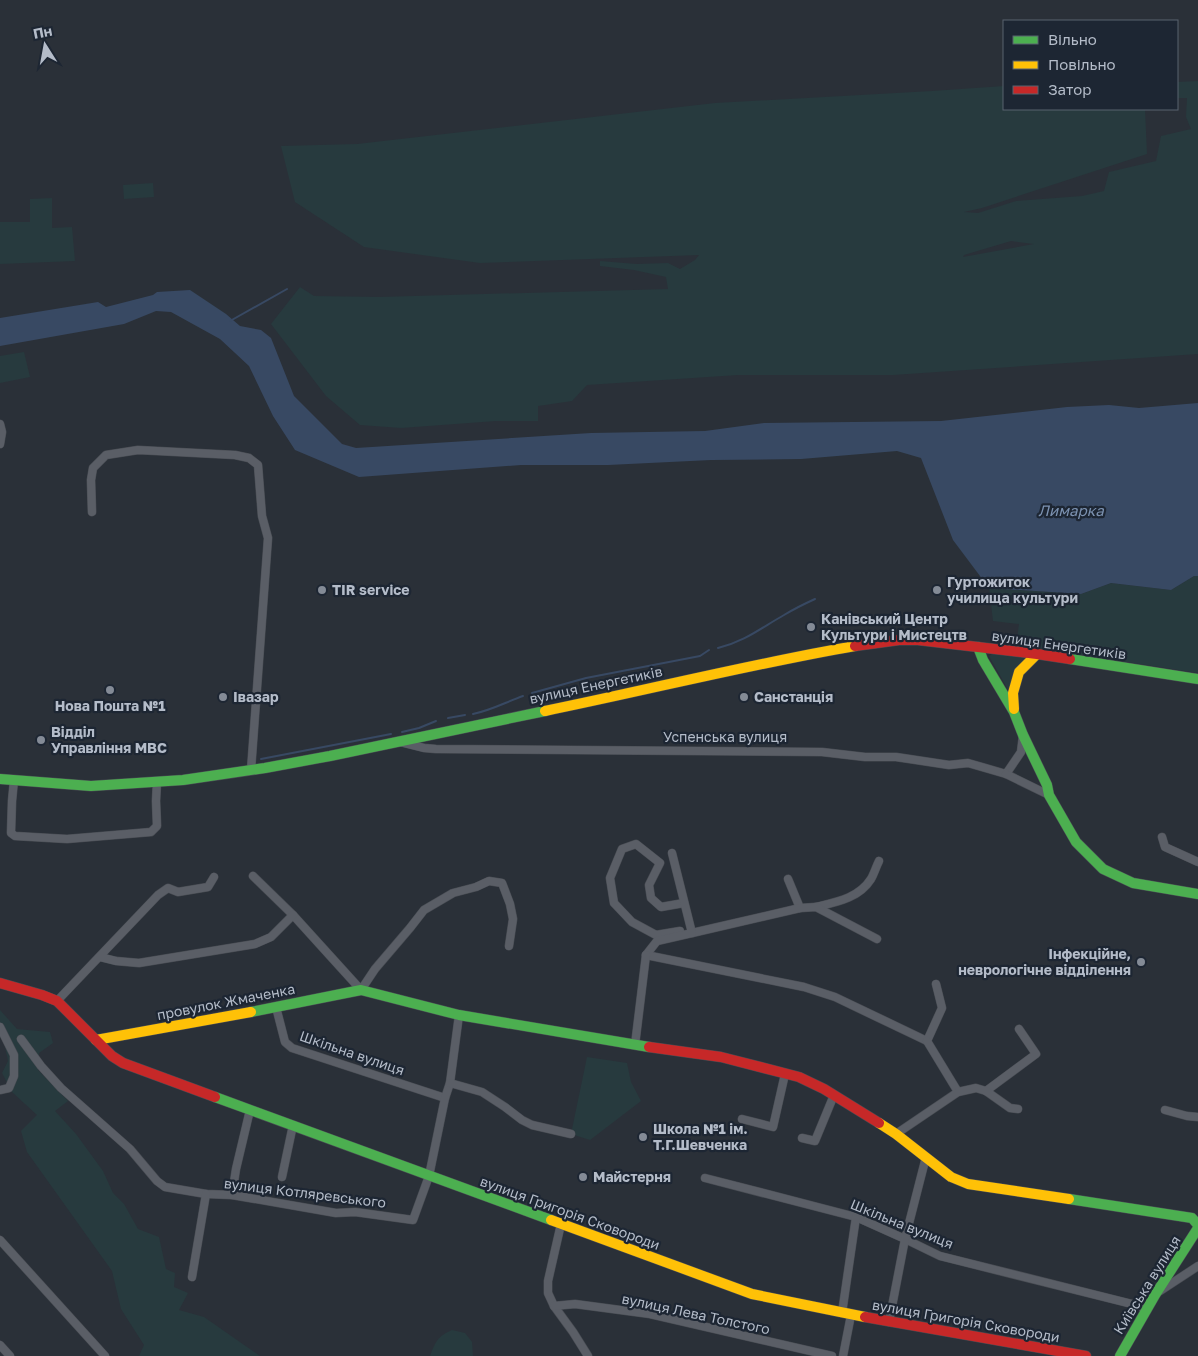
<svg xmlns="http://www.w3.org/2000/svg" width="1198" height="1356" viewBox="0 0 1198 1356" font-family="'Golos Text',sans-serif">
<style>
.green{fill:#273a3e;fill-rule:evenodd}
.water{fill:#384963}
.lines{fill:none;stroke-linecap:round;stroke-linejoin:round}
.stream{stroke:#384963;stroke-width:2}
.street-casing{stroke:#484c53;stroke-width:9}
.fast-casing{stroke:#484c53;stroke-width:11}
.slow-casing{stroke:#484c53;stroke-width:11}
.jam-casing{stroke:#484c53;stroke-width:11}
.street{stroke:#5a5e66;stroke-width:8}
.fast{stroke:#4caf50;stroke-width:10}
.slow{stroke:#ffc107;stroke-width:10}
.jam{stroke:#c62828;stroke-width:10}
.poi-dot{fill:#848b96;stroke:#1d2633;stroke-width:2}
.labels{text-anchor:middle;stroke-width:4.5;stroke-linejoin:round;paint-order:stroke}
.poi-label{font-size:14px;font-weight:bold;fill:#b4bcc9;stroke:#1d2633;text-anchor:start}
.street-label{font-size:14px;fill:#b4bcc9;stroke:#1d2633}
.water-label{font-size:15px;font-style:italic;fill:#7c92b1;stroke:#1d2633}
</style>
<rect width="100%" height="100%" fill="#2a3038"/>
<g class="green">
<path d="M1198,81V354L893,375H738L587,385L572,401L538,406V421H496L401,428L360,425L326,396L271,324L300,287L314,296L379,297L668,289L666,277L634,270L600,266V261L636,264L668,263L680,269L695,260L699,255L480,263L364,247L295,202L281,146L357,144L715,103L932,91L1004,86V109H1145L1147,154L982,208L964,212L978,213L1016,201L1082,196L1104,191L1109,172L1156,161L1161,136L1191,129L1186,117L1187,98H1177V82ZM1011,241L1034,244L963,257L964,255Z"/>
<path d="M153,183L154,197L124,199L123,185Z"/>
<path d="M52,198V228L72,227L75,261L0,264V222H30V199Z"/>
<path d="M24,352L30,377L0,383V356Z"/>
<path d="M1194,576H1198V673L1016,645L1019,624L993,621L989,588L1081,594L1111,583L1171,590Z"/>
<path d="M994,653L1027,658L1010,693L989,656Z"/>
<path d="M0,1010L17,1029L50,1032L53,1043L39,1053L38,1070L68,1101L55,1111L76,1134L103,1171L113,1193L124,1204L138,1229L159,1237L166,1269L175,1273L174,1287L188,1293L179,1310L204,1317L260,1356H139L144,1345L121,1309L112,1271L27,1152L21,1131L37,1115L12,1092L2,1073L8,1061L4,1042L0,1037Z"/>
<path d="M587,1057L627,1063L631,1082L641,1101L590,1140L571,1134Z"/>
<path d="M452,1330L465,1333L472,1342L473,1356H430C435,1342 438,1336 452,1330Z"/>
</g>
<path class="water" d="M190,290L226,314L240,326L261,330L271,338L294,396L342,444L356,448L591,433L705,431L764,423L941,421L1067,407L1109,405L1139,408L1198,403V576H1194L1171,590L1111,583L1081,594L989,588L953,540L921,458L897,451L801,459L711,460L608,465H521L359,477L295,450L273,416L249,366L220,339L171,312L156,311L124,324L0,346V318L98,302L106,307L153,295L157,292Z"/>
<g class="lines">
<g class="stream">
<path d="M230,321L287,289"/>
<path d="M718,648C744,642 761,628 784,615C794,609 804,604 815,599"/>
<path d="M532,693L586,678L700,656L709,650"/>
<path d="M473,714C492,710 506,702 523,696"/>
<path d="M448,718L465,715"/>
<path d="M402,732L419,728L436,721"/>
<path d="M261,759L391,734"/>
</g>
<g class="street-casing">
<g id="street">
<path d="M0,424L2,432L0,444"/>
<path d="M92,512L91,480L93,468L106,455L138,450L235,455L249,458L258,465L262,516L268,538L251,770"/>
<path d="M400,742L424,748L436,749L822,752L865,757H896L949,765L968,763L1006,774L1021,752L1023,735"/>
<path d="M1006,774L1049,795"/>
<path d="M14,780L12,801L11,833L15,836L67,839L151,832L157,826L156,801L157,782"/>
<path d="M1162,837L1165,847L1198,862"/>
<path d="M253,876L293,915L361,990L375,969L410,928L424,910L453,893L476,887L489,881L502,883L510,904L513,919L509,946"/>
<path d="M788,879L800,908"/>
<path d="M816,907C837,902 859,898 871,879C874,874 876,867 879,861"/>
<path d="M680,931L656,935L632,922L614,903L610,878L622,849L636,844L660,863L649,885L651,898L661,907L684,903"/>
<path d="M692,933L800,908L816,907L877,939"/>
<path d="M646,955L804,987L835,997L927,1041"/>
<path d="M646,955L657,941L692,933L672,853"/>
<path d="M100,957L116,961L139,963L255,944L271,937L293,915"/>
<path d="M57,1001L158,895L168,888L178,892L208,887L214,877"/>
<path d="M276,1007L285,1042L292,1048L445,1098"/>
<path d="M0,1027L14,1055V1076L9,1088L0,1090"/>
<path d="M21,1039L41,1066L61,1088L130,1149L157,1181L165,1187L206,1194L232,1195L336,1213L355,1212L413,1220L429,1176L445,1098L450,1083L459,1015"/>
<path d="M927,1041L942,1008L936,984"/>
<path d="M927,1041L958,1092"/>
<path d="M635,1045L646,955"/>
<path d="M450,1083L482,1092L505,1107L522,1120L532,1125L571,1134"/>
<path d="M986,1091L1036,1054L1019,1029"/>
<path d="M1165,1110L1187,1116L1198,1117"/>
<path d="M742,1119L773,1127L785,1074"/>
<path d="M896,1134L958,1092L976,1088L986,1091L1010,1108L1018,1109"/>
<path d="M802,1138L815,1141L834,1095"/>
<path d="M282,1177L293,1125"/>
<path d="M705,1178L856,1217L905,1239L940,1256L1140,1306L1146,1310"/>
<path d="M232,1195L236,1169L250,1110"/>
<path d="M561,1224L548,1281V1293L554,1306L573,1332L588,1356"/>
<path d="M0,1240L105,1356"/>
<path d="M192,1277L206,1194"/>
<path d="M1160,1291L1198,1266"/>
<path d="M554,1306L575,1304L650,1314L832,1356"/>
<path d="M842,1313L856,1217"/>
<path d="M889,1322L905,1239L926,1157"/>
<path d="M0,1345L10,1356"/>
<path d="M843,1356L851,1315"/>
</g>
</g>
<g class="fast-casing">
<g id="fast">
<path d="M978,647L983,660L1014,712L1023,735L1047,785L1049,795L1076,842L1103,869L1133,883L1198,894"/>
<path d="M1070,659L1198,679"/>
<path d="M0,779L91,786L183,780L265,768L330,756L545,711"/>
<path d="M251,1012L361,990L459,1015L649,1047"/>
<path d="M215,1097L551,1220"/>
<path d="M1069,1199L1192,1218L1198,1225"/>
<path d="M1120,1356L1155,1295L1198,1228"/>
</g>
</g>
<g class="slow-casing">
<g id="slow">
<path d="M1014,709L1013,693L1019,672L1037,654"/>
<path d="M545,711C648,690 751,664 855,646"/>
<path d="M96,1040L251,1012"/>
<path d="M879,1123L896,1134L951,1177L968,1184L1069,1199"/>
<path d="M551,1220L752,1294L865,1317"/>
</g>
</g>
<g class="jam-casing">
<g id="jam">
<path d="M855,646L899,640H918L1037,654L1070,659"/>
<path d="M0,983L42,995L57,1001L112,1056L123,1063L215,1097"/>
<path d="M649,1047L721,1057L799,1077L824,1089L879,1123"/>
<path d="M865,1317L1086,1356"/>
</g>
</g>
<use href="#street" class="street"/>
<use href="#fast" class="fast"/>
<use href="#slow" class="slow"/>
<use href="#jam" class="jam"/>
</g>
<g class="poi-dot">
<circle cx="322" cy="590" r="5"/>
<circle cx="937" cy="590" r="5"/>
<circle cx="811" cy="627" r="5"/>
<circle cx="110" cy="690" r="5"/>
<circle cx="223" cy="697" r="5"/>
<circle cx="744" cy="697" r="5"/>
<circle cx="41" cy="740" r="5"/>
<circle cx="1141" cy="962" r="5"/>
<circle cx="643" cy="1137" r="5"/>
<circle cx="583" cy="1177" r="5"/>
</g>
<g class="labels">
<g class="poi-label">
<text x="947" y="587">Гуртожиток<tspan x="947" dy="16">училища культури</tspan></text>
<text x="332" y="595">TIR service</text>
<text x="821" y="624">Канівський Центр<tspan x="821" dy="16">Культури і Мистецтв</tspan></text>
<text x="233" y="702">Івазар</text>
<text x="754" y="702">Санстанція</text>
<text x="110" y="711" text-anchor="middle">Нова Пошта №1</text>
<text x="51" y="737">Відділ<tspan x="51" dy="16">Управління МВС</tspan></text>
<text x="1131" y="959" text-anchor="end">Інфекційне,<tspan x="1131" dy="16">неврологічне відділення</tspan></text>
<text x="653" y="1134">Школа №1 ім.<tspan x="653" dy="16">Т.Г.Шевченка</tspan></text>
<text x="593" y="1182">Майстерня</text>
</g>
<g class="street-label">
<text transform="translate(1059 645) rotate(8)" y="5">вулиця Енергетиків</text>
<text transform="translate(596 685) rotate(-12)" y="5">вулиця Енергетиків</text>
<text x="725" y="742">Успенська вулиця</text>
<text transform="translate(226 1002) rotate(-11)" y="5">провулок Жмаченка</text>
<text transform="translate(352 1053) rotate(19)" y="5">Шкільна вулиця</text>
<text transform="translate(305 1193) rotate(7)" y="5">вулиця Котляревського</text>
<text transform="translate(570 1213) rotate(20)" y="5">вулиця Григорія Сковороди</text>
<text transform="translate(902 1224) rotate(22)" y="5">Шкільна вулиця</text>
<text transform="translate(1147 1285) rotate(-58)" y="5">Київська вулиця</text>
<text transform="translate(696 1314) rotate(12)" y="5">вулиця Лева Толстого</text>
<text transform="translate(966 1321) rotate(10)" y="5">вулиця Григорія Сковороди</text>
</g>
<g class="water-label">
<text x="1071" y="516">Лимарка</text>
</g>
</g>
<rect x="1003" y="20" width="175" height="90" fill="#1d2633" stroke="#59626f"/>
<rect x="1013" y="36" width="25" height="8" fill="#4caf50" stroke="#59626f"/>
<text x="1048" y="45" font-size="15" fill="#b4bcc9">Вільно</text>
<rect x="1013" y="61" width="25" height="8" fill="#ffc107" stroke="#59626f"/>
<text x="1048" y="70" font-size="15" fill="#b4bcc9">Повільно</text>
<rect x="1013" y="86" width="25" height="8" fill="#c62828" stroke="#59626f"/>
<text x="1048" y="95" font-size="15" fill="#b4bcc9">Затор</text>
<g transform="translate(45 45) rotate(349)" stroke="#1d2633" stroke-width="4" paint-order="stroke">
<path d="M0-4L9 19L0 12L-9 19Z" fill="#b4bcc9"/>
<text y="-8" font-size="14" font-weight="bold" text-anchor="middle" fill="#b4bcc9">Пн</text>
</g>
</svg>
